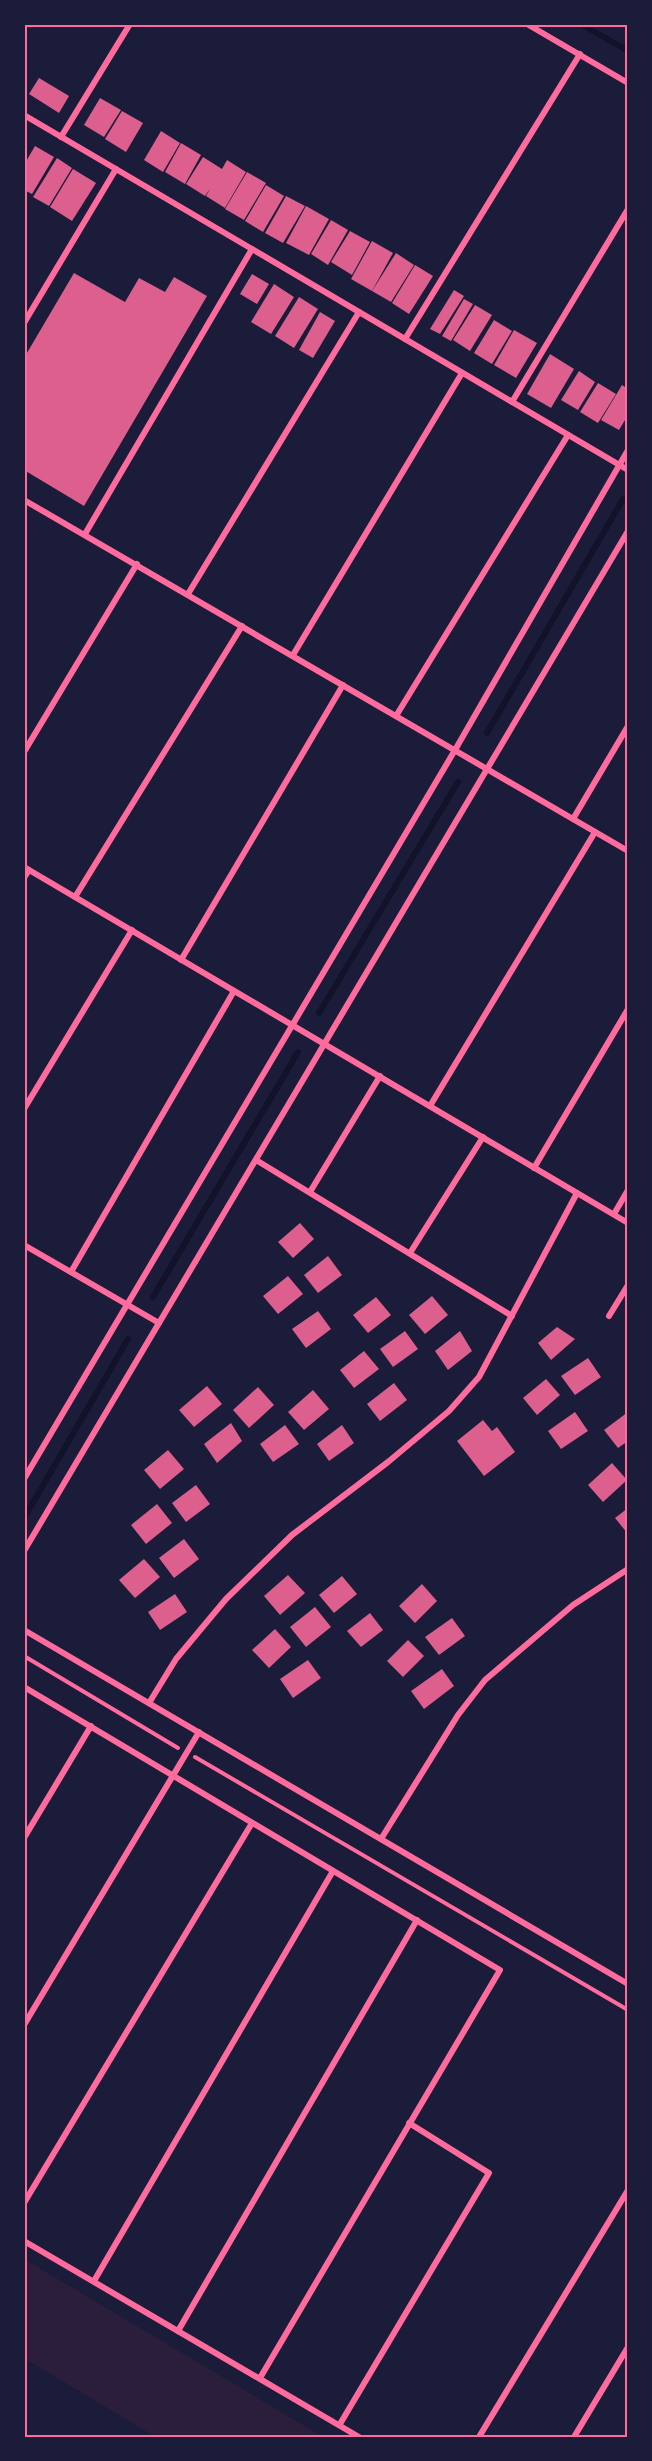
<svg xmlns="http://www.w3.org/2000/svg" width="652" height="2461" viewBox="0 0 652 2461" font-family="'Noto Sans',sans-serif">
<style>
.green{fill:#2a1e3b}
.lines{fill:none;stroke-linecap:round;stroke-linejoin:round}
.stream{stroke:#12122b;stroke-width:6}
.building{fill:#dd5f8e}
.path{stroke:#ff6b9d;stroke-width:4}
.minor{stroke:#ff6b9d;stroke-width:6}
.neatline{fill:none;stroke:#ff6b9d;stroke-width:2}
</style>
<rect width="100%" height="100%" fill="#1b1b3a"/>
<path class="green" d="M24,2259L323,2437H156L24,2358Z"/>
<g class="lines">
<g class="stream">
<path d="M581,24L628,51"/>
<path d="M487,733L623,499"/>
<path d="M319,1013L458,782"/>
<path d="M153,1297L298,1052"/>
<path d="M24,1518L128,1339"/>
</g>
</g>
<g class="building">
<path d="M39,78L69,96L59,113L29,94Z"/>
<path d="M100,98L121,110L104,137L84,125Z"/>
<path d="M122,111L143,123L126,152L105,139Z"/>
<path d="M161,131L180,143L163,172L144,160Z"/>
<path d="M181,143L201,155L185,184L165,172Z"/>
<path d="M35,146L54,157L32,194L24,190V165Z"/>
<path d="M203,157L222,169L227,160L246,172L225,208L206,196L210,189L205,196L186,184Z"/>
<path d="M57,158L72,168L49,206L33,197Z"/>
<path d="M73,169L96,183L72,221L50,207Z"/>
<path d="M247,172L266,183L244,220L225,209Z"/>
<path d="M266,185L284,196L263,232L245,221Z"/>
<path d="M286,196L305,206L283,243L265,233Z"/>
<path d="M306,206L329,219L309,255L286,243Z"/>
<path d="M331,220L348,230L328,265L311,254Z"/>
<path d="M350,231L370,242L352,275L331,262Z"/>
<path d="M372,241L393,253L372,291L351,279Z"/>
<path d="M396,253L414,265L391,302L372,291Z"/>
<path d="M415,265L433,276L409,314L392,303Z"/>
<path d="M74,273L125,302L139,278L165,292L174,277L207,296L84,506L24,470V358Z"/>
<path d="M252,274L269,284L257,304L240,294Z"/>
<path d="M274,284L294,297L271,334L251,322Z"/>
<path d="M454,290L464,296L440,334L430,329Z"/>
<path d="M299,297L318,309L294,348L275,336Z"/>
<path d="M464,299L473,304L451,341L442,336Z"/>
<path d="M475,305L492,315L470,351L453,340Z"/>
<path d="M320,312L335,321L313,358L299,350Z"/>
<path d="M494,320L512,331L492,364L474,353Z"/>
<path d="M514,330L537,343L516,378L494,365Z"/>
<path d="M550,354L574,369L551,408L527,394Z"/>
<path d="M579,371L595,382L578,410L561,400Z"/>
<path d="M598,383L616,394L598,423L580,412Z"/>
<path d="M622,385L628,389V415L619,430L601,420Z"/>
<path d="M300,1223L314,1239L293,1258L278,1242Z"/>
<path d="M328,1256L342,1275L318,1293L304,1275Z"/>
<path d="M288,1276L303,1294L278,1314L263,1296Z"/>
<path d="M432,1296L448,1315L425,1334L409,1315Z"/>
<path d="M376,1297L391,1315L368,1333L353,1315Z"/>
<path d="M318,1311L331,1329L306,1348L292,1329Z"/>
<path d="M557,1327L575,1339L551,1360L538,1343Z"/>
<path d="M405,1331L418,1349L393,1367L380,1349Z"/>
<path d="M460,1331L472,1351L448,1370L435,1351Z"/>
<path d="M364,1351L379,1369L354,1388L340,1370Z"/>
<path d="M588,1358L601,1377L575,1395L561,1376Z"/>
<path d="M546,1379L560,1395L537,1415L523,1398Z"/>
<path d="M394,1383L407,1400L380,1421L367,1404Z"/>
<path d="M207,1386L222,1404L194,1427L179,1410Z"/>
<path d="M258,1387L274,1405L249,1428L233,1410Z"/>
<path d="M313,1390L329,1409L304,1430L288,1412Z"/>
<path d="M575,1412L588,1431L561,1449L548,1431Z"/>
<path d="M628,1412V1441L618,1448L604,1430Z"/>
<path d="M483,1420L492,1431L497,1427L515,1452L484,1476L457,1441Z"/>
<path d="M231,1423L242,1441L217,1463L204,1444Z"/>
<path d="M285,1425L299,1444L273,1462L260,1444Z"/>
<path d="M342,1425L354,1443L329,1461L317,1444Z"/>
<path d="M168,1450L184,1469L160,1489L144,1470Z"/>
<path d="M612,1463L627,1480L603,1502L588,1485Z"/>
<path d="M196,1485L210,1504L186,1522L172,1503Z"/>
<path d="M157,1504L172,1523L146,1544L131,1525Z"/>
<path d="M628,1508V1534L615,1518Z"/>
<path d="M184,1539L199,1559L174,1578L159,1558Z"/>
<path d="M144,1559L160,1577L135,1598L119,1580Z"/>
<path d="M288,1575L305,1593L280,1615L264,1596Z"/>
<path d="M342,1576L357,1594L334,1613L319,1595Z"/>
<path d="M422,1584L437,1601L415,1623L399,1606Z"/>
<path d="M175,1594L187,1612L160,1630L148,1612Z"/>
<path d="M315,1607L331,1627L306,1647L290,1627Z"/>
<path d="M370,1613L383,1630L361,1647L347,1631Z"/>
<path d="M452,1618L465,1636L439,1655L425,1637Z"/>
<path d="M275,1629L291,1647L269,1668L252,1650Z"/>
<path d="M408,1640L424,1656L403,1677L387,1661Z"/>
<path d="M308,1660L321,1678L293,1698L280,1679Z"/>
<path d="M442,1669L454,1686L424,1709L411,1691Z"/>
</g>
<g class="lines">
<g class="path">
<path d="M24,1656L178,1748"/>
<path d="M195,1757L628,2010"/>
</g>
<g class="minor">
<path d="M527,24L628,83"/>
<path d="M24,115L628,470"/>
<path d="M61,137L130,24"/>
<path d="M24,323L116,169"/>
<path d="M405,339L580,54"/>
<path d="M512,402L628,209"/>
<path d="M24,500L628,851"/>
<path d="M85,534L252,249"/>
<path d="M188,594L359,312"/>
<path d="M293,655L462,373"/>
<path d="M396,716L568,435"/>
<path d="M24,752L137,564"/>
<path d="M573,819L628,726"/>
<path d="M24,867L628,1223"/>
<path d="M24,878L29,870"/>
<path d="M75,897L242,626"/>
<path d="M181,960L343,685"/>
<path d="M430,1106L595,832"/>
<path d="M24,1109L132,930"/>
<path d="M256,1160L512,1316"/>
<path d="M534,1168L628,1009"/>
<path d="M310,1192L380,1076"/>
<path d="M614,1214L628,1190"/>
<path d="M24,1245L159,1323"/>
<path d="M410,1253L483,1137"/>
<path d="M71,1272L234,991"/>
<path d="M609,1316L628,1285"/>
<path d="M24,1479L455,750L628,450"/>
<path d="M24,1551L628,531"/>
<path d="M24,1630L628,1984"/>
<path d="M24,1687L500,1970L260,2378"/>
<path d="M149,1703L176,1659L226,1599L292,1535L388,1462L449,1411L479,1377L577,1193"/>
<path d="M24,1838L91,1726"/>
<path d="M381,1839L458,1715L485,1680L573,1605L628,1569"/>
<path d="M24,2025L199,1732"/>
<path d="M24,2203L252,1823"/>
<path d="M24,2241L359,2437"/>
<path d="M94,2281L333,1871"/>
<path d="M178,2331L417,1920"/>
<path d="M340,2424L489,2173L409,2123"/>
<path d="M479,2437L628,2190"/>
<path d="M574,2437L628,2347"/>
</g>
</g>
<rect width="652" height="2461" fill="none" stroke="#1b1b3a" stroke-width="51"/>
<rect x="26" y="26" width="600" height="2410" class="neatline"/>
</svg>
